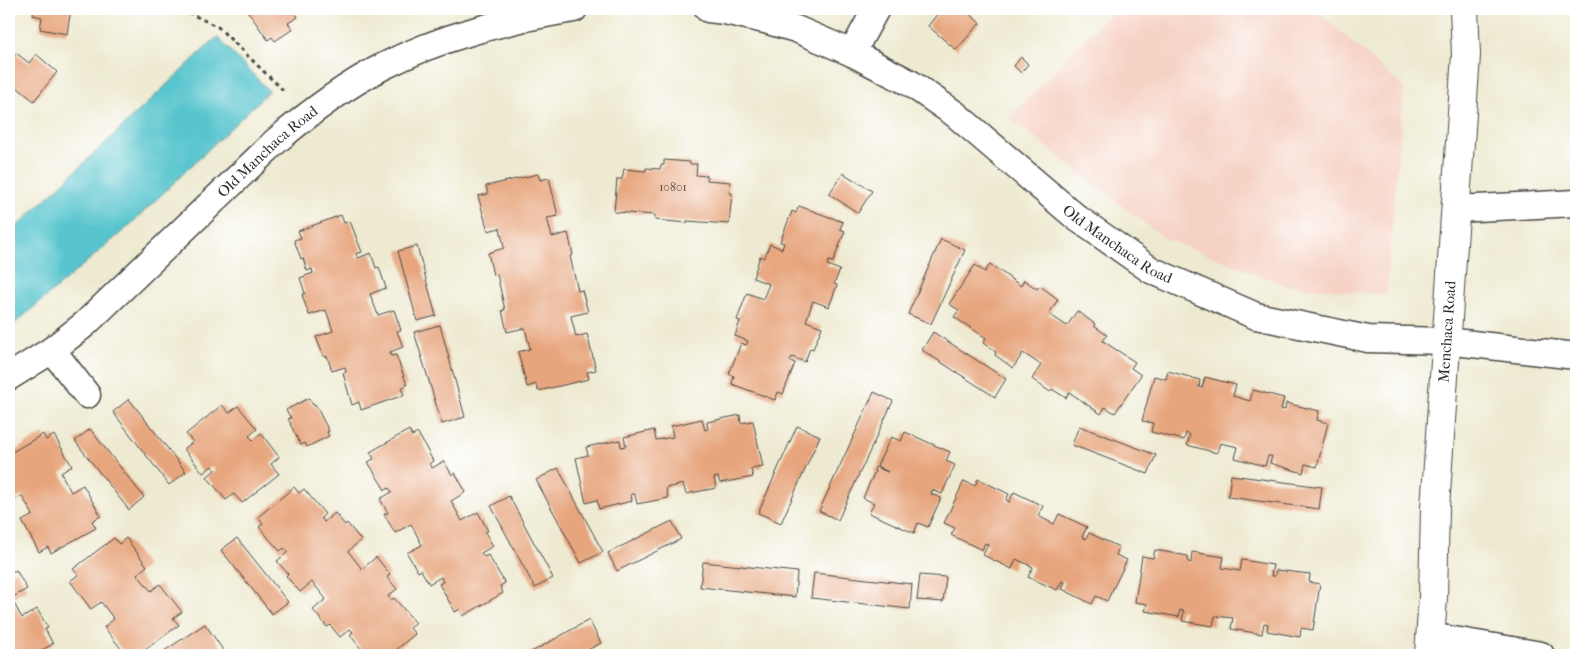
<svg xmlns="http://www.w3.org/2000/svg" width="1585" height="664" viewBox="0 0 1585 664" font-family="'IM FELL French Canon',serif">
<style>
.built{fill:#f6d2c4}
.water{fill:#58c5ce;stroke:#42787c}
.building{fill:#e7a57d}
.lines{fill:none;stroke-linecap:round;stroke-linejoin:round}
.minor-casing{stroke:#484844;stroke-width:29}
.major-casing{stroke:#484844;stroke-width:30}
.path{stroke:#484844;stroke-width:3;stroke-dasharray:4 4;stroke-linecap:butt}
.minor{stroke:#fff;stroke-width:26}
.major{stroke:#fff;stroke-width:28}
.labels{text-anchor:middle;stroke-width:4;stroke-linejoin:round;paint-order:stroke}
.number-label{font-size:12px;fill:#5a4a40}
.street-label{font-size:15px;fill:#2b2b2b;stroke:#fff}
</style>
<rect width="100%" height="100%" fill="#fff"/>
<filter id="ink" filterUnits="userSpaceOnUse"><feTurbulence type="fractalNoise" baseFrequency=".02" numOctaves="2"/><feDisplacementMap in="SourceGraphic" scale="10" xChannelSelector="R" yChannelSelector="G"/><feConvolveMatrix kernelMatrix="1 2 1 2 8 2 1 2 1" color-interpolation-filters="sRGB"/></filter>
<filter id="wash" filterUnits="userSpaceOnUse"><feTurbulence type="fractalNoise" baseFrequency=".0096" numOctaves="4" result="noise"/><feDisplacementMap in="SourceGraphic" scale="20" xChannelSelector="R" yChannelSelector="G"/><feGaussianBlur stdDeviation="1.12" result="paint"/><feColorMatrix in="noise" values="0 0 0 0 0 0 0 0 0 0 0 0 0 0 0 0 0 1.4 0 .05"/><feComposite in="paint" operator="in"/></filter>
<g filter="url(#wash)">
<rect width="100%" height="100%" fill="#eeead1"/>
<path class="built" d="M1114,9H1315L1404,88L1386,295L1285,285L1164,238L1009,118Z"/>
<path class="water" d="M217,37L269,91L129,226L13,325L9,321V234Z"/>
<g id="blocks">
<g class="building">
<path d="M34,9H71L67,34L40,29L42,17L33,15Z"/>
<path d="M246,9H292L298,17L288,23L293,29L275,41L272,37L268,40Z"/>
<path d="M941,9H964L980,23L956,50L928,26Z"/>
<path d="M16,53L29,63L36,54L57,72L34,101L9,81V63Z"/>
<path d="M1021,57L1028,64L1021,73L1014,66Z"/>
<path d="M664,160L690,162V164H697L696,175L707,176V180L730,182L729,193H732L729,224L687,221V223L655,220V215L614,212L617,179H622L624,169L646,171V168L660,169L661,165H664Z"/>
<path d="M843,173L872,191L858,213L829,194Z"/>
<path d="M538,174L540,180L549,178L558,216L547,218L552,237L568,233L573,255L570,256L578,291L582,290L588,312L571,316L576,337L587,334L596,370L587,372L589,379L538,391L536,384L527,387L518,352L530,349L525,328L507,332L502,310H505L497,274L493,275L488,253L504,248L500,228L488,231L478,196L488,194L486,186Z"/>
<path d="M799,206L843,222L840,229L845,231L833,262L829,261L827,265L840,270L834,284L837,285L829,307L813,301L806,321L822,327L813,349L810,348L805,362L792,357L790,361L795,363L783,394L778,392L775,400L732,384L734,376L729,374L741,343L746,345L748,341L735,336L740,321L737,320L747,293L763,299L769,284L753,278L760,256L764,258L770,244L782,249L784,243L780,242L792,211L796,213Z"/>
<path d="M341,215L344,223L350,221L362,252L356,254L358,258L371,253L376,268L379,267L386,288L370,294L378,315L394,310L401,330L397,331L403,347L390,352L391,356L396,355L407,385L401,388L404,395L361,410L359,402L352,405L343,373L346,372L345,367L332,371L327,356L324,357L316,337L333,331L326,310L309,315L302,295L305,293L300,278L313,273L312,269L307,271L303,258L301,259L294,240L301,238L298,231Z"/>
<path d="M941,239L965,250L931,324L908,314Z"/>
<path d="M417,246L436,316L417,321L398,251Z"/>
<path d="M990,264L1021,286L1024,280L1037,289L1040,286L1058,299L1049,314L1067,326L1077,311L1095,324L1094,326L1107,335L1103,341L1135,362L1131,368L1141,375L1115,413L1105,407L1101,414L1069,392L1066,398L1052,389L1050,392L1032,379L1041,365L1023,353L1013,368L995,355L996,352L983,343L986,338L954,317L959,310L949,304L975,265L985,272Z"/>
<path d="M440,325L465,417L442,424L414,332Z"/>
<path d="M933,332L1006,379L995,397L922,350Z"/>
<path d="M1168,371L1200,380L1199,387L1202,388L1205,377L1236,385L1233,396L1250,401L1253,390L1284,398L1281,409L1285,410L1286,403L1319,411L1317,420L1328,423L1317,467L1305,464L1303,473L1270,463L1272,456H1268L1265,466L1235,458L1238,447L1220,443L1217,453L1187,445L1190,435L1186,433L1184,440L1151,432L1153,423L1142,421L1154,376L1166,379Z"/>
<path d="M874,392L893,401L838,520L819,511Z"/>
<path d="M309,398L313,405L315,404L329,431L327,432L329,436L307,447L305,443L301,445L290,424H291L288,419L291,418L286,410Z"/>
<path d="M129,399L186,472L169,485L113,412Z"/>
<path d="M222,405L229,413L238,406L257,429L249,436L253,440L261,433L279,457L271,464L279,474L242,503L234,494L226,500L207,477L215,470L212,466L203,473L184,449L193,442L186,434Z"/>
<path d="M740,415L741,423L753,421L763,467L751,469L753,477L720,483L718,477L714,478L716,488L686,494L683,484L666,488L668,498L637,504L635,494H631L632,501L599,509L597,500L586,503L576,458L588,455L586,447L620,440L621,447L626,446L624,437L654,430L656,440L673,437L671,426L702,419L705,430L708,429L707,422Z"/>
<path d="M797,426L820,436L781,523L758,513Z"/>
<path d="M1079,426L1156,455L1148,474L1072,445Z"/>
<path d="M90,429L144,497L129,510L75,441Z"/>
<path d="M409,430L412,436L418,433L433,461L429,464L432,468L444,461L452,475L455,473L466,492L451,501L462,521L478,512L488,531L485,532L493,546L481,553L484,557L488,555L505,583L500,586L503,593L463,616L460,609L455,612L439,584L443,582L441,577L429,584L421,570L418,572L407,553L422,545L411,524L395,533L384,514L388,513L380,499L392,492L389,488L385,490L368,462L374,459L370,452Z"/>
<path d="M905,432L950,452L946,461L955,465L942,494L932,490L931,494L941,498L928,527L918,523L914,533L869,513L874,503L863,498L875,471H874L875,467L888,472L877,466L891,437L901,441Z"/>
<path d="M43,434L46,440L54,435L72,466L61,473L71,492L83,485L101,516L92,521L96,528L51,553L48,547L39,552L22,521L33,515L22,496L11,502L9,499V454Z"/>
<path d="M558,468L603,552L581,563L536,480Z"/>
<path d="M1231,475L1322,487L1319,509L1228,497Z"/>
<path d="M978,479L1009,494L1006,500L1009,502L1014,492L1043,506L1038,516L1054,524L1059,514L1087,527L1082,537L1086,539L1089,533L1119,547L1116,555L1127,560L1107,601L1096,596L1092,604L1062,589L1065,582L1062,581L1057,590L1028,577L1033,567L1016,559L1012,569L983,555L988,545L985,543L982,550L951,535L955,528L944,523L964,481L975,486Z"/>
<path d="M294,487L299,493L304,489L325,514L321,518L324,522L335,513L345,525L347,523L361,540L348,551L362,569L376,557L390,574L387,577L397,589L388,596L391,600L394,598L416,623L410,628L415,634L390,655H366L350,635L353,632L350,629L340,637L330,625L327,627L313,610L326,599L312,582L300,592L286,576L288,574L277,561L288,552L284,548L280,551L259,527L263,524L258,517Z"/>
<path d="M509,496L553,578L535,588L491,506Z"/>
<path d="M672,521L681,539L617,571L608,553Z"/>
<path d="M114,538L119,544L126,538L147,566L137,574L151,591L160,584L182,612L173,618L179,625L138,655L133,650L126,655L104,627L114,619L101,602L91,609L70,581L78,575L73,569Z"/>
<path d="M237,538L288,602L272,614L221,550Z"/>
<path d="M1155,550L1188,556V562L1191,563L1192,552L1224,557L1222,568L1240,571L1242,560L1273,565L1271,576H1275L1276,570L1310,574L1309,582L1320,584L1313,630L1301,628L1300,637L1267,631L1268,624L1264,623L1262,634L1231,629L1233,618L1215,616L1213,626L1182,621L1184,611L1180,610L1179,617L1145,611L1147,604L1135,602L1142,556L1153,558Z"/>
<path d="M703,562L797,572L795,597L700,587Z"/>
<path d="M9,564L13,572L16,570L27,589L11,598L22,618L37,609L48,628L45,629L53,644L42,650L44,654L48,652L50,655H9Z"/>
<path d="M814,573L912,584L910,609L811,598Z"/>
<path d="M920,575L946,577L943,602L917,600Z"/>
<path d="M589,620L601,643L578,655H526Z"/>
<path d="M205,624L223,650L215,655H158Z"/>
</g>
</g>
</g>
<g filter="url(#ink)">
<use href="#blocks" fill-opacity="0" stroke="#484844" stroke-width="1"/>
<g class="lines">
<g class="minor-casing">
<g id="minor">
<path id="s1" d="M708,9L725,11L765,20L796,29L852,53L910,83L955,114L1077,218L1151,270L1256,316L1368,339L1446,341L1576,356"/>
<path d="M852,53L876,9"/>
<path d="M1456,209L1576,203"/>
<path d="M52,350L87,395"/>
<path id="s2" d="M9,377L52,350L85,324L276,141C309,113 343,87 382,67C442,36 507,20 574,9"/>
<path d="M1430,636L1541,655"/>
</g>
</g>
<g class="major-casing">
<g id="major">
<path id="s3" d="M1429,655L1433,597L1435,508L1466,55L1464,9"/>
</g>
</g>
<path class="path" d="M181,9L218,27L286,93"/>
<use href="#minor" class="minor"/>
<use href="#major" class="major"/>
</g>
</g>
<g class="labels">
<g class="number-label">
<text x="673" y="191">10801</text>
</g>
<g class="street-label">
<text dy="5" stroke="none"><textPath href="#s2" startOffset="344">Old Manchaca Road</textPath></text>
<text dy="5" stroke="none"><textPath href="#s1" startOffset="480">Old Manchaca Road</textPath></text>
<text dy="5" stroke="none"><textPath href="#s3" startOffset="324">Menchaca Road</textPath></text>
</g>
</g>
<rect width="1585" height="664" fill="none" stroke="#fff" stroke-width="30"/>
</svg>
